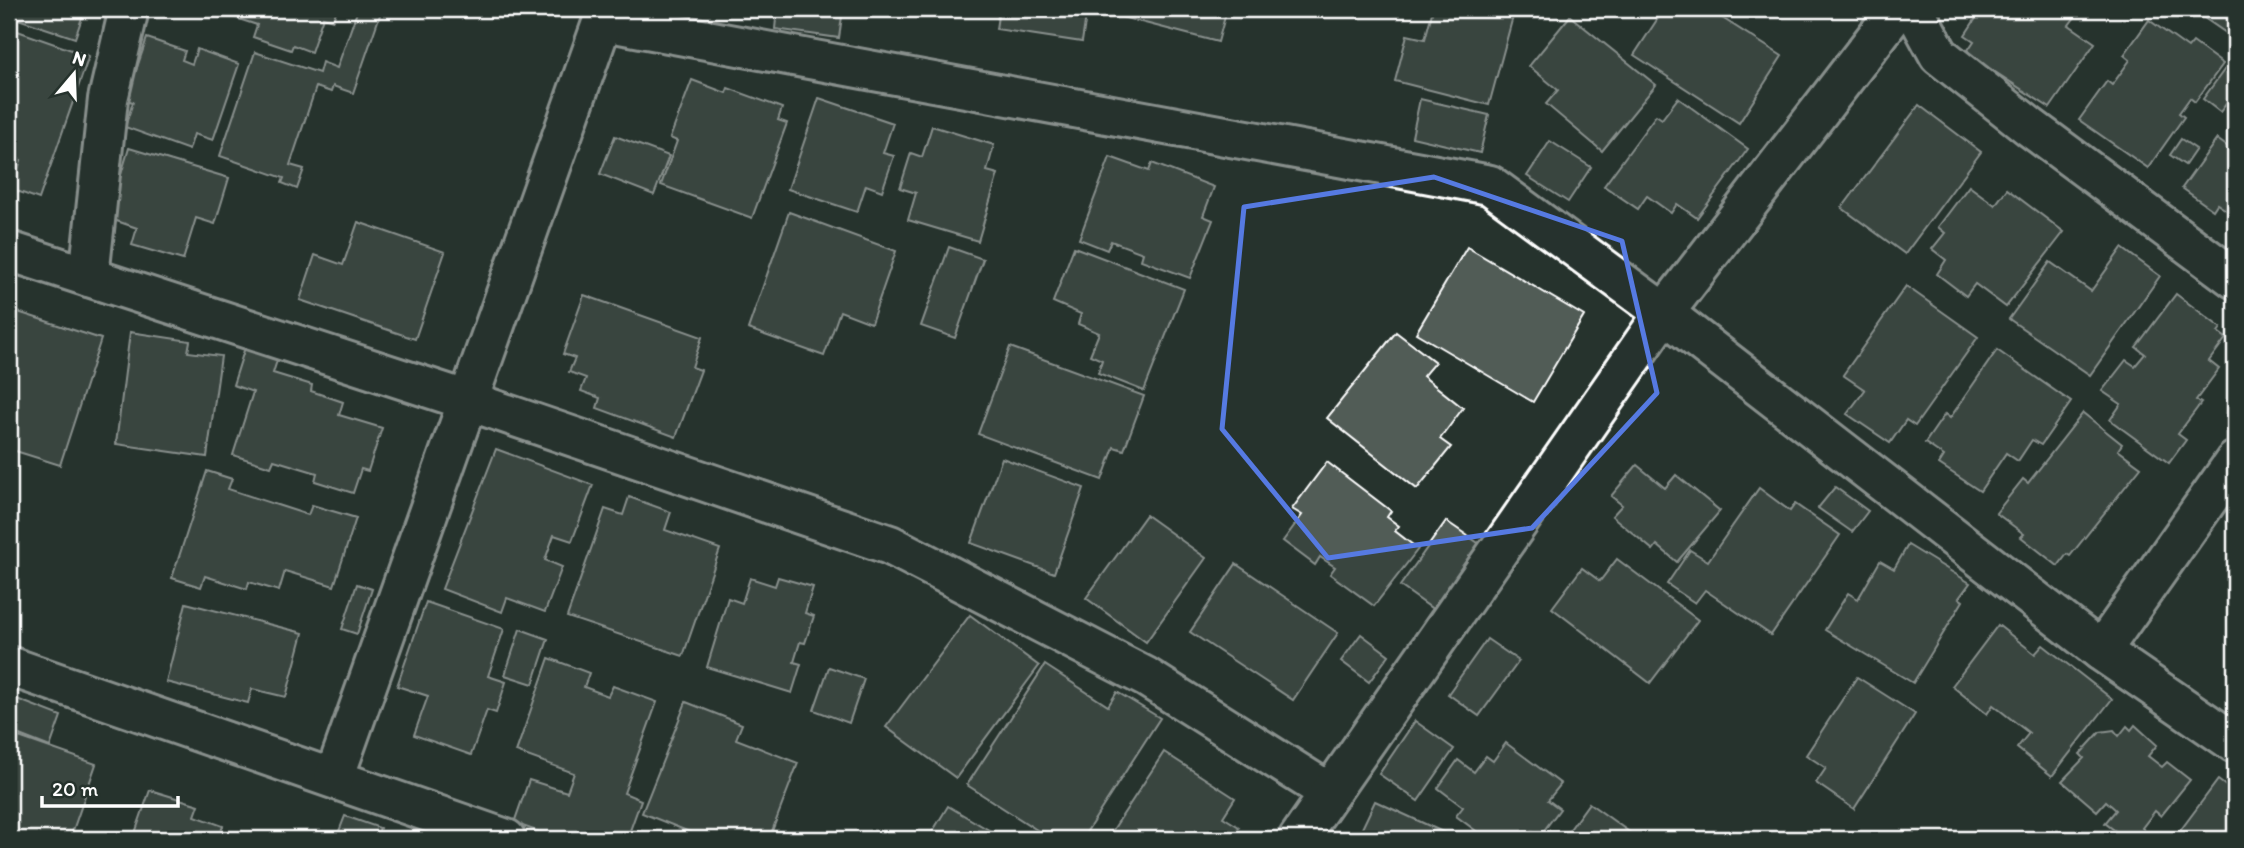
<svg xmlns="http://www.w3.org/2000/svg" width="2244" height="848" viewBox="0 0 2244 848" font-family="Itim,sans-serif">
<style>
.building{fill:#515c57;stroke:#fff;stroke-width:2}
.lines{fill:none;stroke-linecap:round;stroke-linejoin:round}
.minor-casing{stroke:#fff;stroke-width:44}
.minor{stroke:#26332d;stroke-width:38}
.marked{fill:none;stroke:#567ae2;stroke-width:5;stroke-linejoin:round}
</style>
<rect width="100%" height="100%" fill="#26332d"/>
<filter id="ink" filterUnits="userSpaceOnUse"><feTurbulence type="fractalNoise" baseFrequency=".0143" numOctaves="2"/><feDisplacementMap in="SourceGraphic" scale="14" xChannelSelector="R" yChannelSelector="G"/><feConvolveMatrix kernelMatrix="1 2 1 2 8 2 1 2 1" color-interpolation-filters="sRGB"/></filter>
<g filter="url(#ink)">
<g class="building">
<path d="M9,9H85L75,38L9,16Z"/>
<path d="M208,9H337L333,20L323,17L311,52L293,45L291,50L253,37L257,25Z"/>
<path d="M358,9H382L353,93L333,86L331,92L316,87L290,165L304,169L297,189L282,183L284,178L220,156L255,52L319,73L322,62L337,68Z"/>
<path d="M777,9H843L839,38L775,29Z"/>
<path d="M999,9H1087L1082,42L996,29Z"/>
<path d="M1115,9H1227L1218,42L1114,15Z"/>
<path d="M1433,9H1515L1489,105L1395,81L1407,35L1425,39Z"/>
<path d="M1664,9H1708L1782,56L1739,123L1634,55Z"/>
<path d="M1982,9H2062L2075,17L2069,25L2095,43L2050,108L1966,53L1974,41L1965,35Z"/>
<path d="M2191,9H2235V39Z"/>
<path d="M1570,16L1656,85L1602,151L1546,104L1558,90L1529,66Z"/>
<path d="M2149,20L2188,48L2193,42L2223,64L2195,102L2190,98L2179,113L2184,117L2148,168L2079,120L2107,81L2112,85L2130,60L2124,55Z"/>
<path d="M9,28L89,56L39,199L11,189L21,160L9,155Z"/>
<path d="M147,38L185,51L182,60L192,64L197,49L239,64L213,140L194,134L189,150L125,127L133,102L126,100Z"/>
<path d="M2232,59L2235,61V92L2220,112L2203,99Z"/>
<path d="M692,80L726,93L728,88L782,108L778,120L787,123L752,218L661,185L677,141L670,138Z"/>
<path d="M819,98L893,123L883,153L894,156L882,191L866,185L857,212L788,189Z"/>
<path d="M1678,98L1748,149L1697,218L1677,204L1671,213L1647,196L1638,209L1604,186L1656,115L1662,119Z"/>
<path d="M1420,99L1489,115L1480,153L1412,137Z"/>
<path d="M1919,105L1981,152L1905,254L1842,208Z"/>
<path d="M932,126L994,145L987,171L998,174L978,241L908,220L916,193L900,188L911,153L922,157Z"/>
<path d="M615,136L669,156L654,195L600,174Z"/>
<path d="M2181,139L2196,149L2185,165L2170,155Z"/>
<path d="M2217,139L2235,152V216L2217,204L2213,210L2182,188Z"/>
<path d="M1550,141L1591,167L1568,202L1527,176Z"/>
<path d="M129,148L229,178L215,224L196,218L183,260L132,245L137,228L108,218Z"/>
<path d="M1110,157L1149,171L1152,163L1214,187L1203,216L1213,220L1190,278L1141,260L1143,253L1111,241L1107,250L1079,239Z"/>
<path d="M1969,186L1995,205L2007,189L2064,232L2006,307L1975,284L1966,296L1937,274L1946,260L1932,249L1945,233L1938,227Z"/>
<path d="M789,212L896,251L871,323L840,311L824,356L748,329Z"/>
<path d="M358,222L445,252L415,339L300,300L315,255L343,265Z"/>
<path d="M949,247L983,259L955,338L921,326Z"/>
<path d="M1074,247L1184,289L1144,391L1098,373L1102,360L1090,355L1099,333L1078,324L1081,314L1053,302Z"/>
<path d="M1467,247L1584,316L1533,402L1416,333Z"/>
<path d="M2122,248L2160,276L2090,375L2009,319L2050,262L2091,291Z"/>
<path d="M1906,286L1978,337L1915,426L1906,420L1890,443L1847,414L1865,390L1843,375Z"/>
<path d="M2176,294L2221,328L2218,332L2226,338L2209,361L2219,369L2196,400L2201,403L2178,434L2186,440L2169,463L2110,420L2121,404L2102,391L2126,360L2135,366L2145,354L2136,347Z"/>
<path d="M584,295L702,337L692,367L701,370L676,437L597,408L600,398L581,391L586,378L569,372L575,358L563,354Z"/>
<path d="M15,311L101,339L60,465L9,449V330Z"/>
<path d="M130,332L190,341L188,352L221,356L207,457L116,444Z"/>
<path d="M1396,332L1435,362L1423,376L1463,408L1440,439L1451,447L1417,489L1327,418Z"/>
<path d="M248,338L281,348L273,373L312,385L311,391L343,402L339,415L382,428L368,471L361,469L353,493L315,481L317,473L274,460L271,467L233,455L253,392L233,385Z"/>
<path d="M1010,347L1144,396L1124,450L1114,447L1102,480L978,434Z"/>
<path d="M1997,350L2071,402L2041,445L2032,440L2018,461L2006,453L1980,491L1939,464L1944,456L1925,443L1945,414L1950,418Z"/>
<path d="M2083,413L2122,444L2118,450L2141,467L2070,556L2067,554L2058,566L2021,537L2024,534L1996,513L2023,479L2028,483Z"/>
<path d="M496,449L593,485L572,541L554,535L545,560L562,567L545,612L507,598L502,612L442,589Z"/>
<path d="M1002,458L1084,488L1054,573L971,543Z"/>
<path d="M1327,462L1391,511L1387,517L1399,526L1395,531L1418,549L1374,606L1330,574L1335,567L1320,557L1315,565L1283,541L1302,515L1292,509Z"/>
<path d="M1637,465L1665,488L1676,475L1720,511L1677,562L1657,545L1653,550L1612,516L1622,505L1611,496Z"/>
<path d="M207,471L232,479L228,489L308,515L312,505L356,518L334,586L285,571L279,591L249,582L247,589L205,576L201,587L172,578Z"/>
<path d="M1835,487L1868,511L1852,532L1818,508Z"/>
<path d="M1759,488L1790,511L1795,504L1840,535L1771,635L1705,590L1695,603L1667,584L1690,550L1708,561Z"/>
<path d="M629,497L671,512L665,530L720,549L683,656L567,617L605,509L623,515Z"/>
<path d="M1146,515L1206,558L1146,642L1086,598Z"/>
<path d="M1446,521L1484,547L1437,612L1400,586Z"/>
<path d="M1908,545L1970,583L1959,598L1963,601L1913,683L1825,630L1848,593L1858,599L1880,561L1894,569Z"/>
<path d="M1617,559L1698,620L1650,683L1552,608L1582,568L1600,581Z"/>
<path d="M1236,564L1338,633L1293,700L1190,632Z"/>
<path d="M778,577L813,587L805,613L814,616L805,643L800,642L794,662L801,664L792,693L707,667L728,598L742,603L750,578L775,586Z"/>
<path d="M357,584L372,589L357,634L342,629Z"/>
<path d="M426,602L504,629L488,676L506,682L496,713L487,710L471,755L414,735L428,696L397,686Z"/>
<path d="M186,603L303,633L286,697L252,689L248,703L166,682Z"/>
<path d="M970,615L1039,666L956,778L886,727Z"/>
<path d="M1998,625L2035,654L2043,645L2112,699L2052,776L2017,748L2029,733L1993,705L1987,714L1952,686Z"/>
<path d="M520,629L548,639L533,684L505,675Z"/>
<path d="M1361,634L1389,655L1369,682L1341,661Z"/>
<path d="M1487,639L1519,661L1479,716L1448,694Z"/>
<path d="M549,658L589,673L584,687L608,696L613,686L657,702L624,793L641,800L627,839H559L514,823L529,780L567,792L574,773L516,752Z"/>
<path d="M1045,665L1108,706L1117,692L1160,718L1082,839H1051L967,785Z"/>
<path d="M829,667L864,679L849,723L814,710Z"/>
<path d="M1857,677L1915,714L1854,809L1816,783L1826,768L1806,755Z"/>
<path d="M9,696L61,716L50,747L9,731Z"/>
<path d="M686,702L742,724L736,739L798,763L769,839H707L642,813Z"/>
<path d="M1415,721L1454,749L1418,801L1379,774Z"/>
<path d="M2135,725L2157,745L2148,756L2162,767L2167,762L2190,780L2161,816L2155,811L2142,828L2147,833L2141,839H2126L2105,823L2116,810L2106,801L2097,811L2062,781L2084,758L2080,754L2100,732L2114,730L2119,736L2127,726L2131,730Z"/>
<path d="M19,737L96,764L70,839H9V766Z"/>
<path d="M1506,743L1561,784L1548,800L1560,809L1539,837L1532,831L1526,839H1487L1456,816L1463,807L1438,788L1458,760L1474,772L1486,756L1493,761Z"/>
<path d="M1164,752L1235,798L1223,817L1239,827L1231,839H1107Z"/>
<path d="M2218,780L2235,793V839H2174Z"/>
<path d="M150,790L199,805L195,816L223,826L218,839H133Z"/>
<path d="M1375,801L1458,839H1357Z"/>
<path d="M1589,803L1639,839H1563Z"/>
<path d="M948,806L1004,839H928Z"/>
<path d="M345,816L380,828L376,839H336Z"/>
</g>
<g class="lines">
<g class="minor-casing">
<g id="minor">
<path d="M1914,9L1939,55L2030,127L2235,279"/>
<path d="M604,21L1490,185L1664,313L2101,651L2235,743"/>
<path d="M9,251L466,400L890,545L1146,677L1330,793"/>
<path d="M89,277L108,99L129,9"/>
<path d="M2101,651L2235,461"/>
<path d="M9,666L506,839"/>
<path d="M334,778L607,9"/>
<path d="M1298,839L1664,313L1898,9"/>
</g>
</g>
<use href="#minor" class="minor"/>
</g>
</g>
<path d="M0 0H2244V848H0ZM1434,177L1622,241L1657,393L1532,528L1328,558L1222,429L1244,207Z" fill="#26332d" fill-opacity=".55" fill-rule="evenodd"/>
<path class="marked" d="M1434,177L1622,241L1657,393L1532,528L1328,558L1222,429L1244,207Z"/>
<rect width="2244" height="848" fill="none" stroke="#26332d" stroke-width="35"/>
<rect x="18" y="18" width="2209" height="813" fill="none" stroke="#fff" stroke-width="2.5" filter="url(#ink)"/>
<g transform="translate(74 74) rotate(19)" stroke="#26332d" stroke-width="5" paint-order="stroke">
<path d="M0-5L12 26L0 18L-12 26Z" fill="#ffffff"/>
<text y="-10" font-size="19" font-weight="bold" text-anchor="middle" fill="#ffffff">N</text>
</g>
<path d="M42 796v10h136v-10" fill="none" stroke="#ffffff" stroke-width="3.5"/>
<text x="52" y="796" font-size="21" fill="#ffffff" stroke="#26332d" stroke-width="5" paint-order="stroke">20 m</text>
</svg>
